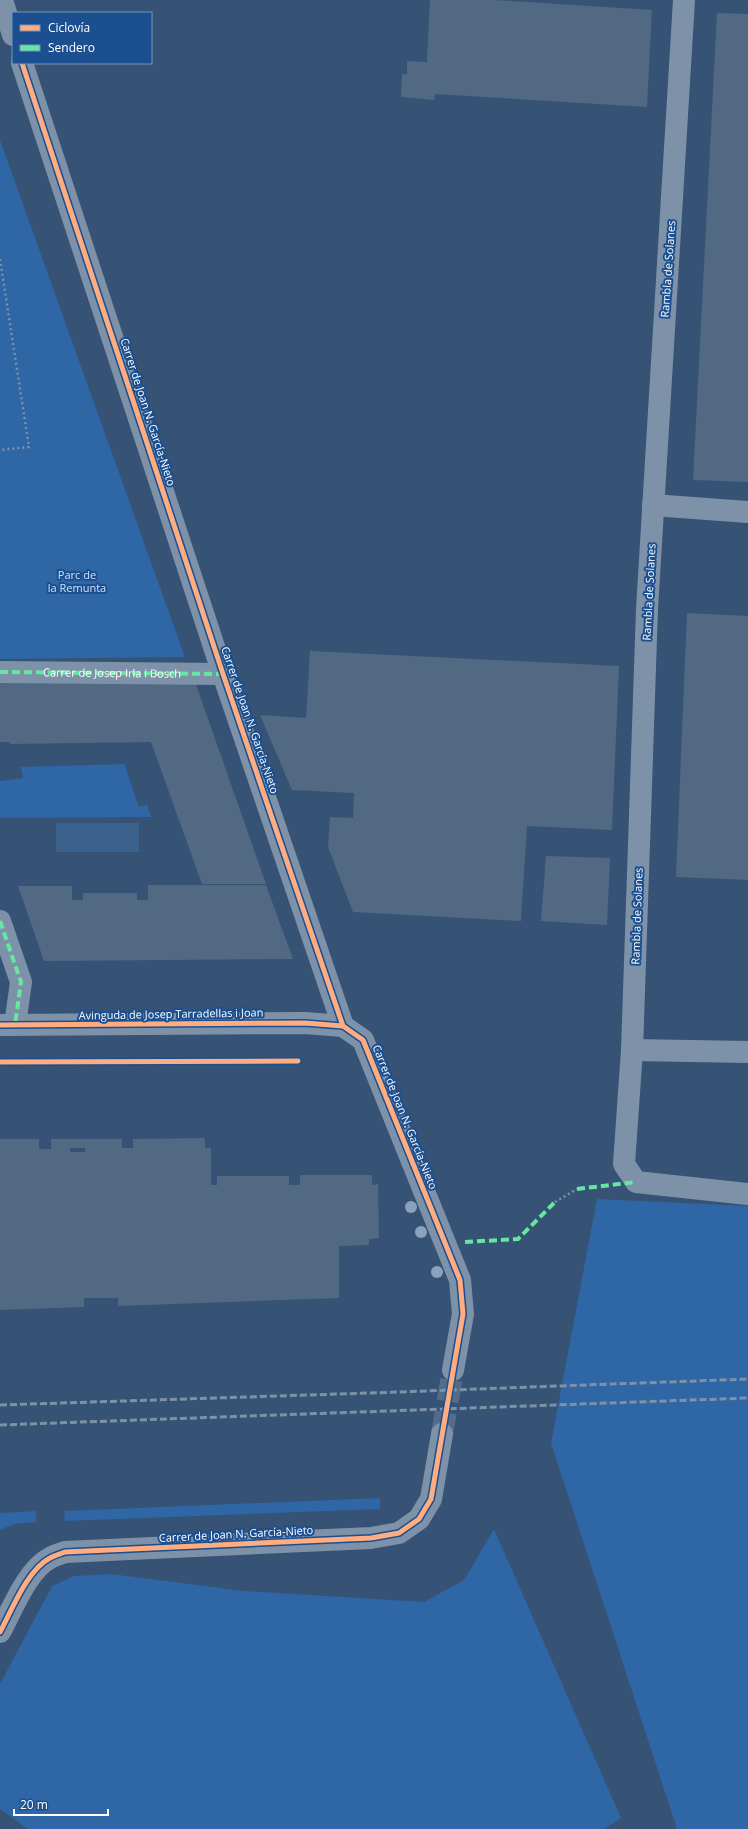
<svg xmlns="http://www.w3.org/2000/svg" width="748" height="1829" viewBox="0 0 748 1829" font-family="'Open Sans',sans-serif">
<style>
.green{fill:#2f66a5}
.water{fill:#3b618d}
.building{fill:#526984;fill-rule:evenodd}
.lines{fill:none;stroke-linecap:round;stroke-linejoin:round}
.minor-tunnel{stroke:#546c89;stroke-width:22;stroke-dasharray:22 11;stroke-linecap:butt}
.path{stroke:#7d92a8;stroke-width:2.5;stroke-dasharray:2 3;stroke-linecap:butt}
.minor{stroke:#7d92a8;stroke-width:22}
.rail{stroke:#7e92a7;stroke-width:3;stroke-dasharray:7 3;stroke-linecap:butt}
.quiet{stroke:#66e7a1;stroke-width:4;stroke-dasharray:8 4;stroke-linecap:butt}
.cycleway-casing{stroke:#1b4f8f;stroke-width:8}
.cycleway{stroke:#ffac80;stroke-width:5}
.tree{fill:#8aa2be}
.labels{text-anchor:middle;stroke-width:4;stroke-linejoin:round;paint-order:stroke}
.street-label{font-size:11px;fill:#fff;stroke:#1b4f8f}
.park-label{font-size:11px;fill:#cfe3fa;stroke:#1b4f8f}
</style>
<rect width="100%" height="100%" fill="#365274"/>
<g class="green">
<path d="M0,140L185,657L0,659Z"/>
<path d="M124,764L139,807L147,804L151,817L0,818V781L23,778L21,767Z"/>
<path d="M597,1199L748,1206V1829H677L551,1443Z"/>
<path d="M380,1498V1509L65,1521L64,1511Z"/>
<path d="M36,1511V1522L14,1524L0,1530V1513Z"/>
<path d="M494,1529L621,1818L605,1829H28L0,1809V1684L52,1586L74,1576L111,1574L244,1591L424,1602L464,1580Z"/>
</g>
<rect class="water" x="56" y="823" width="83" height="29"/>
<g class="building">
<path d="M430,0H495L652,10L647,107L435,94L434,100L401,97L402,74H407V61L427,62Z"/>
<path d="M717,13L748,14V482L693,480Z"/>
<path d="M687,613L748,616V880L676,877Z"/>
<path d="M310,651L619,666L612,830L527,826L521,921L353,912L328,847L330,817L353,818L354,793L292,790L260,715L306,718Z"/>
<path d="M194,679L266,884H202L151,742L10,744V742H0V681Z"/>
<path d="M546,856L610,858L607,925L541,921Z"/>
<path d="M148,885H266L293,959L44,961L18,886H72V900H83V893H137V900H148Z"/>
<path d="M205,1138V1148H211V1185H217V1176H289V1185H300V1175H372V1185L378,1184L379,1238L369,1239V1245L339,1246V1298L118,1306V1298H84V1307L0,1310V1139H39V1149H51V1139H122V1148H133V1139ZM70,1148H85V1152H70Z"/>
</g>
<g class="lines">
<path class="minor-tunnel" d="M442,1434L453,1370"/>
<g class="path">
<path d="M0,259L29,447L0,450"/>
<path d="M555,1202L577,1189"/>
</g>
<g class="minor">
<path d="M2,0L13,35"/>
<path d="M684,0L647,609L632,1050L624,1164L636,1182L748,1194"/>
<path d="M22,63L223,674L343,1026L363,1040L460,1280L463,1314L453,1370"/>
<path d="M653,505L748,512"/>
<path d="M0,672L223,674"/>
<path d="M0,921L21,982L15,1025"/>
<path d="M0,1025L305,1023L343,1026"/>
<path d="M632,1050L748,1052"/>
<path d="M0,1632C12,1610 27,1570 50,1558C55,1555 60,1554 65,1552L371,1538L399,1533L419,1519L431,1499L442,1434"/>
</g>
<g class="rail">
<path d="M0,1405L370,1393L748,1379"/>
<path d="M0,1425L748,1398"/>
</g>
<g class="quiet">
<path id="s1" d="M0,672L223,674"/>
<path d="M0,921L21,982L15,1025"/>
<path d="M577,1189L636,1182"/>
<path d="M465,1242L518,1239L555,1202"/>
</g>
<g class="cycleway-casing">
<g id="cycleway">
<path d="M0,1025L305,1023L343,1026"/>
<path d="M0,1062L298,1061"/>
<path d="M0,1632C12,1610 27,1570 50,1558C55,1555 60,1554 65,1552L371,1538L399,1533L419,1519L431,1499L463,1314L460,1280L363,1040L343,1026L223,674L22,63"/>
</g>
</g>
<use href="#cycleway" class="cycleway"/>
</g>
<g class="tree">
<circle cx="411" cy="1207" r="6"/>
<circle cx="421" cy="1232" r="6"/>
<circle cx="437" cy="1272" r="6"/>
</g>
<g class="labels">
<g class="street-label">
<text transform="translate(668 269) rotate(-86)" y="4">Rambla de Solanes</text>
<text transform="translate(148 412) rotate(72)" y="4">Carrer de Joan N. García-Nieto</text>
<text transform="translate(649 592) rotate(-87)" y="4">Rambla de Solanes</text>
<text dy="4" stroke="none"><textPath href="#s1" startOffset="112">Carrer de Josep Irla i Bosch</textPath></text>
<text transform="translate(250 720) rotate(71)" y="4">Carrer de Joan N. García-Nieto</text>
<text transform="translate(637 916) rotate(-88)" y="4">Rambla de Solanes</text>
<text transform="translate(171 1014) rotate(-1)" y="4">Avinguda de Josep Tarradellas i Joan</text>
<text transform="translate(405 1117) rotate(68)" y="4">Carrer de Joan N. García-Nieto</text>
<text transform="translate(236 1534) rotate(-3)" y="4">Carrer de Joan N. García-Nieto</text>
</g>
<g class="park-label">
<text x="77" y="579">Parc de<tspan x="77" dy="13">la Remunta</tspan></text>
</g>
</g>
<rect x="12" y="12" width="140" height="52" fill="#1b4f8f" stroke="#7695bc"/>
<rect x="20" y="25" width="20" height="6" fill="#ffac80" stroke="#7695bc"/>
<text x="48" y="32" font-size="12" fill="#ffffff">Ciclovía</text>
<rect x="20" y="45" width="20" height="6" fill="#66e7a1" stroke="#7695bc"/>
<text x="48" y="52" font-size="12" fill="#ffffff">Sendero</text>
<path d="M14 1809v6h94v-6" fill="none" stroke="#ffffff" stroke-width="2"/>
<text x="20" y="1809" font-size="12" fill="#ffffff" stroke="#1b4f8f" stroke-width="3" paint-order="stroke">20 m</text>
</svg>
